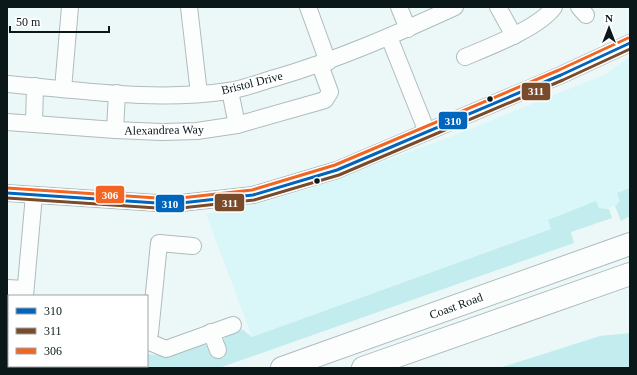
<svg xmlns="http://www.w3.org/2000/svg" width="637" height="375" viewBox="0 0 637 375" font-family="'Times New Roman',serif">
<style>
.built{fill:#d9f7f9}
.green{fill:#c3ecee}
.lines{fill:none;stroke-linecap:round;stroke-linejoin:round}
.minor-casing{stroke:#afbbbc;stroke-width:18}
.highway-casing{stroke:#afbbbc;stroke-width:24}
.minor{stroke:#fcfefe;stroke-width:16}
.highway{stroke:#fcfefe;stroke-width:22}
.bus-1-casing{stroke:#fff;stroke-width:6}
.bus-2-casing{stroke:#fff;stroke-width:6}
.bus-3-casing{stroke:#fff;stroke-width:6}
.bus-1{stroke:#0065bd;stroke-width:3}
.bus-2{stroke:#7a4b2a;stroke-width:3}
.bus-3{stroke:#f26522;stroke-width:3}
.bus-dot{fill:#0a1819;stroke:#fff;stroke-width:1.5}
.labels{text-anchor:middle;stroke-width:3.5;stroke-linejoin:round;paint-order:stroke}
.street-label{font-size:12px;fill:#0a1819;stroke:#fff}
.line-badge{stroke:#fff;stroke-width:1.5}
.badge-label{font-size:11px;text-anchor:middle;font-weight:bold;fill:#fff}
</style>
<rect width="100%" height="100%" fill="#ecf8f8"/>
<path class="built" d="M630,56V200L252,337L206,214L257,204L312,188L455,135L606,74Z"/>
<g class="green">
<path d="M630,188V216L621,221L615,206L620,201L617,193Z"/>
<path d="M596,201L599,208L609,209L612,218L571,232L574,243L219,368H59L62,366H147V354L167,356L204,344L211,349L221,344L226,336L242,329L252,337L551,229L548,220Z"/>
<path d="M630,333V368H499L600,336Z"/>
</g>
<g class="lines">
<g class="minor-casing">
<g id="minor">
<path d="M189,7L199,94"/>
<path d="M308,7L328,62"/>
<path d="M399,7L408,29"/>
<path d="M498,7L514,36"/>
<path d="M579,7L586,15"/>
<path d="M389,37L427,132"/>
<path d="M465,57C489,47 539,28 554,7"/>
<path d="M7,84C80,90 155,102 228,91C244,89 260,82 275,78C337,60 396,34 455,7"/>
<path d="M63,89L70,7"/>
<path d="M230,91L237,125"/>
<path d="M7,122L115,130L162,132L197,131L237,125L325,100L330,92L320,65"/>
<path d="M34,124L35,86"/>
<path d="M115,130L117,93"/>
<path d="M7,193L172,204L253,195L337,170L561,75L630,43"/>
<path d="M7,288L25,289"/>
<path d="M25,296L34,195"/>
<path d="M211,332L218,350"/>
<path d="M147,338L150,333L159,243L193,246"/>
<path d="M147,341L166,349L233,325"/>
</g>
</g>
<g class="highway-casing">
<g id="highway">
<path d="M282,368L630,244"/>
<path d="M363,368L630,274"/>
</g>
</g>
<use href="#minor" class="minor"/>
<use href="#highway" class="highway"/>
<g class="bus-1-casing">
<path id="bus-1" d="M7,193L172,204L253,195L337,170L561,75L630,43"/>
</g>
<g class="bus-2-casing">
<path id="bus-2" d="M7,198L172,209L254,200L339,175L563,80L630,49"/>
</g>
<g class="bus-3-casing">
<path id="bus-3" d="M7,188L172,199L252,190L335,165L559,70L628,38"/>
</g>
<use href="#bus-1" class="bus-1"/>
<use href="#bus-2" class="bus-2"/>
<use href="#bus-3" class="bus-3"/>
</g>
<g class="bus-dot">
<circle cx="490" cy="99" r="3.5"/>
<circle cx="317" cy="181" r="3.5"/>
</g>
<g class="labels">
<g class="street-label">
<text transform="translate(252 83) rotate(-14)" y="4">Bristol Drive</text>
<text transform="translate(164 130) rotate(-1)" y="4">Alexandrea Way</text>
<text transform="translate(456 306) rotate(-20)" y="4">Coast Road</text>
</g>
</g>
<g class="line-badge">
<rect x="521" y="82" width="30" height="19" rx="4" fill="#7a4b2a"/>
<rect x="438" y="111" width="30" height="19" rx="4" fill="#0065bd"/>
<rect x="95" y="185" width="30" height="19" rx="4" fill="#f26522"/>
<rect x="214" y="193" width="31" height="19" rx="4" fill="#7a4b2a"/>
<rect x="155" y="194" width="30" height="19" rx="4" fill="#0065bd"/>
</g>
<g class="badge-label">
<text x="536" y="95">311</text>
<text x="453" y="125">310</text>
<text x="110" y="199">306</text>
<text x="230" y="207">311</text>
<text x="170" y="208">310</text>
</g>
<rect width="637" height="375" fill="none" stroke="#0a1819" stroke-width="16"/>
<rect x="8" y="295" width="140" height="72" fill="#ffffff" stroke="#9da3a3"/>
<rect x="16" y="308" width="20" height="6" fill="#0065bd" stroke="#9da3a3"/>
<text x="44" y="315" font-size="12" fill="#0a1819">310</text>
<rect x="16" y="328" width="20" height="6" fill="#7a4b2a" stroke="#9da3a3"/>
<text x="44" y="335" font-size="12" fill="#0a1819">311</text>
<rect x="16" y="348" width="20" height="6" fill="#f26522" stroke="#9da3a3"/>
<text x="44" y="355" font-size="12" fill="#0a1819">306</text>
<g transform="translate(609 28)" stroke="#ffffff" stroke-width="3" paint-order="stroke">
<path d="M0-3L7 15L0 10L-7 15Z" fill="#0a1819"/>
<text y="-6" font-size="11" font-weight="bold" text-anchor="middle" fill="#0a1819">N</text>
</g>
<path d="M10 26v6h99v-6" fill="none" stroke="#0a1819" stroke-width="2"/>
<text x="16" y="26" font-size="12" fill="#0a1819" stroke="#ffffff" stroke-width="3" paint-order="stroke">50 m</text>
</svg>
